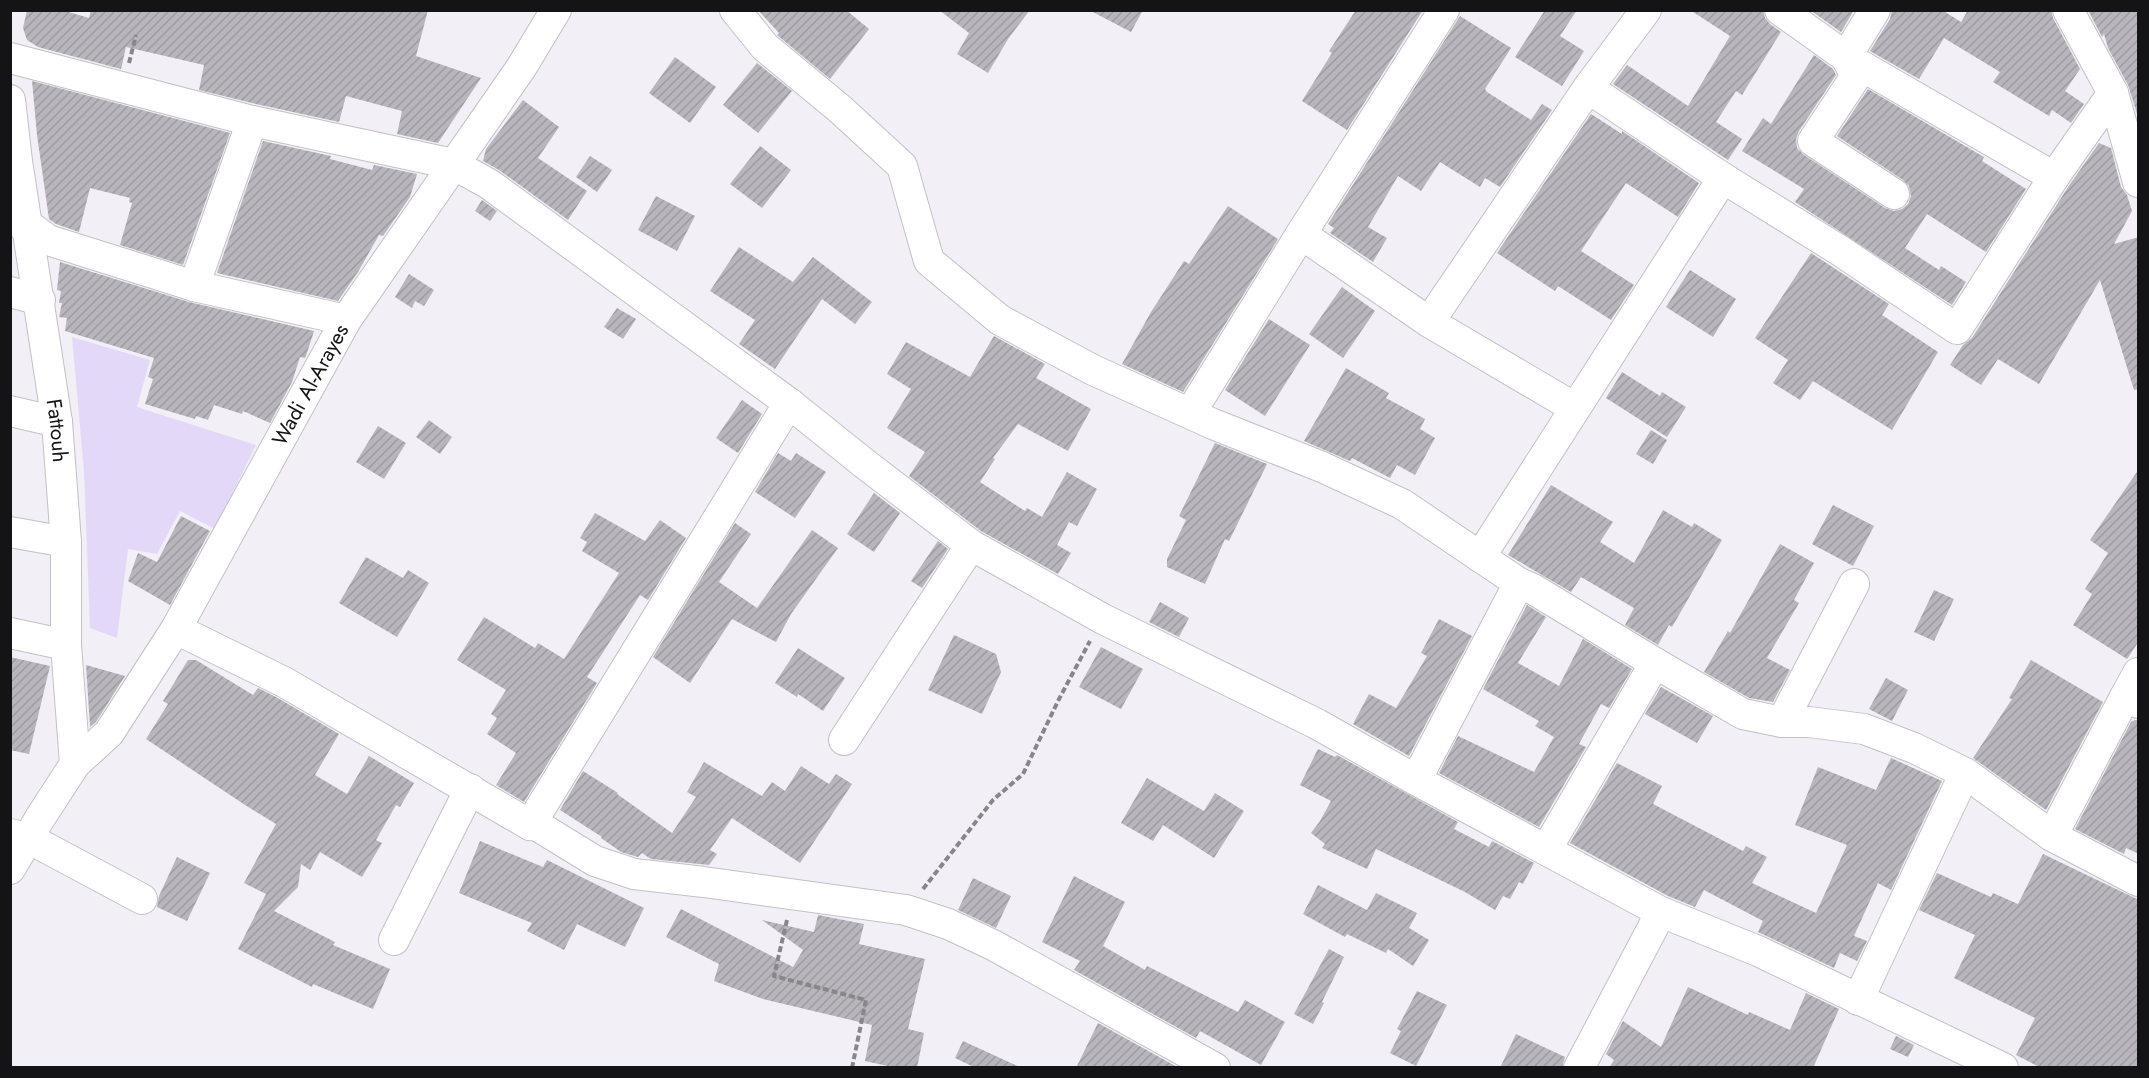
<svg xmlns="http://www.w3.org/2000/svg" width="2149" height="1078" viewBox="0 0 2149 1078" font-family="Jost,sans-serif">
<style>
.garden{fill:#e4d8f8}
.building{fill:url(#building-hatch)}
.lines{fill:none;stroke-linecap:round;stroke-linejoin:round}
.minor-casing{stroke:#c3c0c6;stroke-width:32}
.path{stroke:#88868a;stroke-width:4;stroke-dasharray:6 3;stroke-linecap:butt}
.minor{stroke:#fff;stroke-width:30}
.labels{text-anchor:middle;stroke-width:4.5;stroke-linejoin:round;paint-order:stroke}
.street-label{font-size:21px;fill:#141315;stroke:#f2f0f6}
</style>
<defs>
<pattern id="building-hatch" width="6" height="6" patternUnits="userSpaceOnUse" patternTransform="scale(1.5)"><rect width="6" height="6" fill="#b8b6bc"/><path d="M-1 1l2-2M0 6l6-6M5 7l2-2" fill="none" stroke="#9d9ca1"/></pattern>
</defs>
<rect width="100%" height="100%" fill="#f2f0f6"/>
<path class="garden" d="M72,337L150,360L137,407L256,445L215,529L180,511L157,554L128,549L117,638L90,628L84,472Z"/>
<g class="building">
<path d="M27,10H62L89,18L91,10H428L416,56L481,78L438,143L397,134L402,111L346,96L339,122L256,104L199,90L204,65L126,47L121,69L38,47L27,40L23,28Z"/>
<path d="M758,10H846L869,29L830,79L777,35L779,33Z"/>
<path d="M939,10H1030L1008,39L988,73L957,54L969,33Z"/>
<path d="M1089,10H1143L1131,32Z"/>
<path d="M1356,10H1423L1347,130L1302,101L1332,53L1329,51Z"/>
<path d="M1545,10H1577L1560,36L1584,51L1562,86L1515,57Z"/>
<path d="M1690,10H1763L1765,18L1770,24L1781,32L1742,95L1736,91L1716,122L1742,139L1728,160L1613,84L1627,65L1688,106L1730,36Z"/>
<path d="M1810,10H1854L1841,32Z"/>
<path d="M1892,10H1942L1961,22L1968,10H2051L2053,18L2080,69L2065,91L2084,104L2071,123L2052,110L2049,116L1993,82L2000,72L1944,38L1919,79L1870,51L1890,19Z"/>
<path d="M2088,10H2139V120L2128,85L2108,48L2104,34L2102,37Z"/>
<path d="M1460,16L1511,48L1485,89L1487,92L1531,120L1542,104L1552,110L1500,187L1485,178L1480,187L1440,162L1421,191L1398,176L1368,227L1387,238L1373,262L1330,233L1334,228L1328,224Z"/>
<path d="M1814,55L1833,69L1836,75L1799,131L1796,139L1797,148L1804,155L1885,208L1894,211L1902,209L1908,204L1911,196L1909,186L1903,180L1837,136L1868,89L1972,150L1984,157L1982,161L2026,189L1986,252L1927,214L1905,248L1939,270L1941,266L1966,282L1952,305L1795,202L1804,189L1742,151L1763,118L1771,124Z"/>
<path d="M675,57L716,87L690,123L649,93Z"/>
<path d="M757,63L792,91L758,133L723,105Z"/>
<path d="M32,81L230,133L183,265L120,245L132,203L129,202L130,198L90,188L79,232L56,224L49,219L37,135Z"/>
<path d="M523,100L559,127L538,158L587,191L568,220L499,170L483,161L486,149Z"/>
<path d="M1591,114L1622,134V131L1699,183L1678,217L1626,183L1581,251L1634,285L1611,320L1558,286L1555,291L1497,253Z"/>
<path d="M263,141L331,156L330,159L372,170L374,165L417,174L410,197L383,236L379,235L358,272L338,301L217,273Z"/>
<path d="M2099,143L2111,148L2121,187L2127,195L2132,211L2114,244L2139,237V389L2134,390L2100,280L2039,384L1998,359L1981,385L1950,365L1963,345L1972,338L2068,187Z"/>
<path d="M760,146L791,170L762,208L730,184Z"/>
<path d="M590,156L612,170L597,192L576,177Z"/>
<path d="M656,196L695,216L677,251L638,230Z"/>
<path d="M482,200L497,211L490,221L475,211Z"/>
<path d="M1228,206L1278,239L1183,392L1122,364L1151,312L1184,261L1189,264Z"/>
<path d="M739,247L793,282L813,257L872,302L855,324L822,299L775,369L739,344L755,320L710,291Z"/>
<path d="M1811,253L1889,304L1882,315L1938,352L1892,430L1813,381L1800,400L1773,383L1788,360L1755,338Z"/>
<path d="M60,262L189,302L314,331L306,356L305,358L300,357L292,382L270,423L243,411L242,414L214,405L208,420L196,416L195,419L145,404L153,379L148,377L154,358L65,331L67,318L59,317L62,303H59L61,291L57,290Z"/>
<path d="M1690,270L1736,299L1713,337L1666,307Z"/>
<path d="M409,274L434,290L424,306L415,301L412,308L395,297Z"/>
<path d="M1342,287L1375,311L1343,358L1309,334Z"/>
<path d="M617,308L636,319L623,339L604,327Z"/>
<path d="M1269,319L1310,345L1265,416L1225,390Z"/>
<path d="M994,336L1045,364L1036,378L1091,409L1068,451L1018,424L993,458L995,459L980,482L1025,511L1027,508L1042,517L1067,472L1097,489L1077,526L1069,522L1057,545L1071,553L1058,574L981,531L909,476L925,452L887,428L911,389L887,374L906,342L970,377Z"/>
<path d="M1346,368L1389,393L1386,398L1425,419L1420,429L1435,438L1415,475L1397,465L1390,478L1352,458L1350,461L1304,441Z"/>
<path d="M1622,372L1660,396L1662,392L1686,407L1667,437L1606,398Z"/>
<path d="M742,400L762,414L738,453L716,438Z"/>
<path d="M429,420L452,437L440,454L416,437Z"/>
<path d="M378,426L406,443L384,479L356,462Z"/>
<path d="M1651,430L1667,440L1653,464L1636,454Z"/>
<path d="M1215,443L1267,464L1229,541L1225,539L1205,584L1167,567V559L1186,520L1179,516Z"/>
<path d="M778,453L791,461L796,453L826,472L795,518L755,492Z"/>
<path d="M2139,469V641L2127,659L2073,625L2092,594L2085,589L2108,553L2090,540Z"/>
<path d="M1551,485L1613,522L1600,542L1634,563L1663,510L1692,527L1694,523L1722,540L1672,627L1669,625L1658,645L1625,625L1634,608L1581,577L1571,592L1508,555Z"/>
<path d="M874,493L900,513L874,552L847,534Z"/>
<path d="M1833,505L1874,526L1853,566L1812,544Z"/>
<path d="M595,513L645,541L660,520L686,538L648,600L640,595L587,677L597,683L524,802L496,785L516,753L487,734L497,718L491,714L506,690L457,660L484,617L535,648L538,643L564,659L619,573L582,551L587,542L580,538Z"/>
<path d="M181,516L210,531L170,605L128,581L138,553L157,562Z"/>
<path d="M735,523L751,534L719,582L757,608L812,530L838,548L791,614L776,642L732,619L690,683L653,657Z"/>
<path d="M938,541L948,549L922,588L911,581Z"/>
<path d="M1780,544L1814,563L1794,600L1799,603L1767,658L1790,670L1773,702L1749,698L1704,672L1728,631L1730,633Z"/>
<path d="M366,557L403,578L408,570L429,583L397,637L339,603Z"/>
<path d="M1934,590L1954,599L1934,641L1914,632Z"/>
<path d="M1160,602L1189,618L1179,637L1149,622Z"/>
<path d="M1527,605L1546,617L1518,663L1559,686L1583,639L1632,669L1609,708L1601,704L1579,744L1586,747L1539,827L1439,773L1458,736L1534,772L1554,737L1535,726L1539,721L1483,689Z"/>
<path d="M1439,619L1472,636L1409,756L1353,724L1369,694L1396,708L1427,656L1421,653Z"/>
<path d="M954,635L996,654L1001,672L982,714L928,690Z"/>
<path d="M1101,647L1143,669L1121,709L1079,687Z"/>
<path d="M798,648L845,678L823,711L798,694L797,697L775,683Z"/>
<path d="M10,657L50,666L29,754L10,750Z"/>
<path d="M188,660H196L253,695L258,688L276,697L339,734L315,775L347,794L369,756L414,783L400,807L396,805L376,840L382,843L362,877L320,852L310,870L301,864L298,887L274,911L335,942L333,945L390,969L373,1009L313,984L312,987L238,949L266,894L244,883L276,824L245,805L146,739L168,704L163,701Z"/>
<path d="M2031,660L2103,702L2046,810L1973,758L2012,699L2009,698Z"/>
<path d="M86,665L125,676L96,722L90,727Z"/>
<path d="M1886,678L1908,690L1892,721L1869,709Z"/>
<path d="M1661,687L1713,716L1697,743L1645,714Z"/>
<path d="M2135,720H2139V854L2126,848L2124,854L2075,829L2131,722Z"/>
<path d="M1318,749L1335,757L1337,755L1458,822L1454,829L1489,847L1492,841L1534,863L1523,884L1519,882L1510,899L1503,896L1495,910L1465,892L1376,849L1367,869L1322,848L1325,844L1311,833L1320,821L1331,801L1300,785Z"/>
<path d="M1891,758L1942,781L1891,890L1878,883L1854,936L1867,941L1857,961L1840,953L1834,968L1758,932L1763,921L1704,890L1695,907L1668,896L1570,843L1617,763L1662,786L1653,804L1743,851L1746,846L1767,857L1752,883L1816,913L1847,845L1795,825L1818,767L1876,790Z"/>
<path d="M704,762L762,796L772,782L785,791L801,766L829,784L836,774L852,784L800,863L732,818L710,850L717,854L709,865L651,859L642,853L638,857L621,852L601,838L602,837L560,810L583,771L618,793L617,794L672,833L696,797L687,792Z"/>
<path d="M1147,778L1204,811L1215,793L1244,811L1214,858L1163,825L1153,841L1121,823Z"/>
<path d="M480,841L543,867L547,860L644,908L625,947L577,924L564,950L527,931L532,923L459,893Z"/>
<path d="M2043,854L2139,900V1068H2041L2016,1055L2035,1018L1954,978L1975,935L1919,910L1937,873L1991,897L1993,893L2018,904Z"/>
<path d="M177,857L210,873L187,921L157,907L159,896Z"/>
<path d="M1074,876L1125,902L1103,946L1145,970L1147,966L1238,1012L1245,1000L1285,1022L1261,1065L1200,1031L1196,1038L1074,970L1080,961L1042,942Z"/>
<path d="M973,878L1011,896L996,928L958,910Z"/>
<path d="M1318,885L1367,910L1376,893L1417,913L1409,928L1429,940L1413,966L1388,949L1386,953L1347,934L1345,937L1303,914Z"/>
<path d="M681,909L793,967L803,950L762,920L814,932L818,915L864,924L859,944L925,959L908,1029L924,1033L917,1068H897L865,1061L872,1025L763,999L714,981L719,964L666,937Z"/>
<path d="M1329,949L1344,957L1322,1002L1324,1003L1313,1024L1294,1014Z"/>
<path d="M1688,987L1748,1015L1749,1012L1790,1030L1806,993L1839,1009L1813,1068H1609L1614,1060L1606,1054L1623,1021L1661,1047Z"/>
<path d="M1417,991L1447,1005L1416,1066L1390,1053L1401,1031L1397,1029Z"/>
<path d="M1098,1023L1179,1068H1076Z"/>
<path d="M1516,1034L1565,1057L1562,1068H1500Z"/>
<path d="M1896,1036L1914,1045L1908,1057L1890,1049Z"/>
<path d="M963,1041L1022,1068H976L955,1058Z"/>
</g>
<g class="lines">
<g class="minor-casing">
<g id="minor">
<path d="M735,10L765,47L840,109L902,166L929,261L1000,320L1093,370L1213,424L1322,467L1402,504L1519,583L1533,589L1655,663L1743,714L1782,722L1854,584"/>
<path d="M1780,10L1846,57L2054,177"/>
<path d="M1875,10L1846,57L1856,76L1813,141L1894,194"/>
<path d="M2068,10L2113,93L2138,182"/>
<path d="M10,58L252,121L453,164L489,184L789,403L865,464L971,545L1103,619L1317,724L1416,780L1661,912L1758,951L2003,1068"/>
<path d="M1588,88L1723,178L1839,250L1957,329L2054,177L2113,93"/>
<path id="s1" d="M10,100L17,161L57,422L66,542V645L75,764"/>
<path d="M16,222L28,225L48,240L194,286L346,320"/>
<path d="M1301,234L1429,322L1588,88L1646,10"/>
<path d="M194,286L252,121"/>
<path d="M10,292L40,300"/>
<path d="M1429,322L1575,408"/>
<path d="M10,411L57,422"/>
<path d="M1191,412L1301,234L1444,10"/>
<path d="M10,532L66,542"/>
<path d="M1480,557L1723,178"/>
<path d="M176,629L284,682L530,825L533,823L595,861L634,874L704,882L906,910L948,924L993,945L1215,1068"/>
<path d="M10,633L66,645"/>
<path d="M2138,673L2125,697L2138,703"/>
<path d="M1782,722H1809L1864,729L1914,748L1965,773L2052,836L2138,881"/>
<path d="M844,740L971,545"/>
<path d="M1416,780L1519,583"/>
<path d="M530,825L789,403"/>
<path d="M10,834L28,838L142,899"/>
<path d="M2052,836L2125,697"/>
<path d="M1546,850L1655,663"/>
<path id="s2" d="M10,869L40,818L75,764L109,733L176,629L346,320L521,68L556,10"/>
<path d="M394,940L470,789"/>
<path d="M1858,1000L1965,773"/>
<path d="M1579,1068L1661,912"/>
</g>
</g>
<g class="path">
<path d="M129,63L136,35"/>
<path d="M923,889L993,800L1023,774L1059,699L1090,641"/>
<path d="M787,920L774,976L866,1000L852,1068"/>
</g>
<use href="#minor" class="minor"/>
</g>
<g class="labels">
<g class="street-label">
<text dy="7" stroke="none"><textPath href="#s2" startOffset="572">Wadi Al-Arayes</textPath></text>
<text dy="7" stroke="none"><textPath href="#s1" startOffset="334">Fattouh</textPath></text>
</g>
</g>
<rect width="2149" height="1078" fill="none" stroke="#141315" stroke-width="24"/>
</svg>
